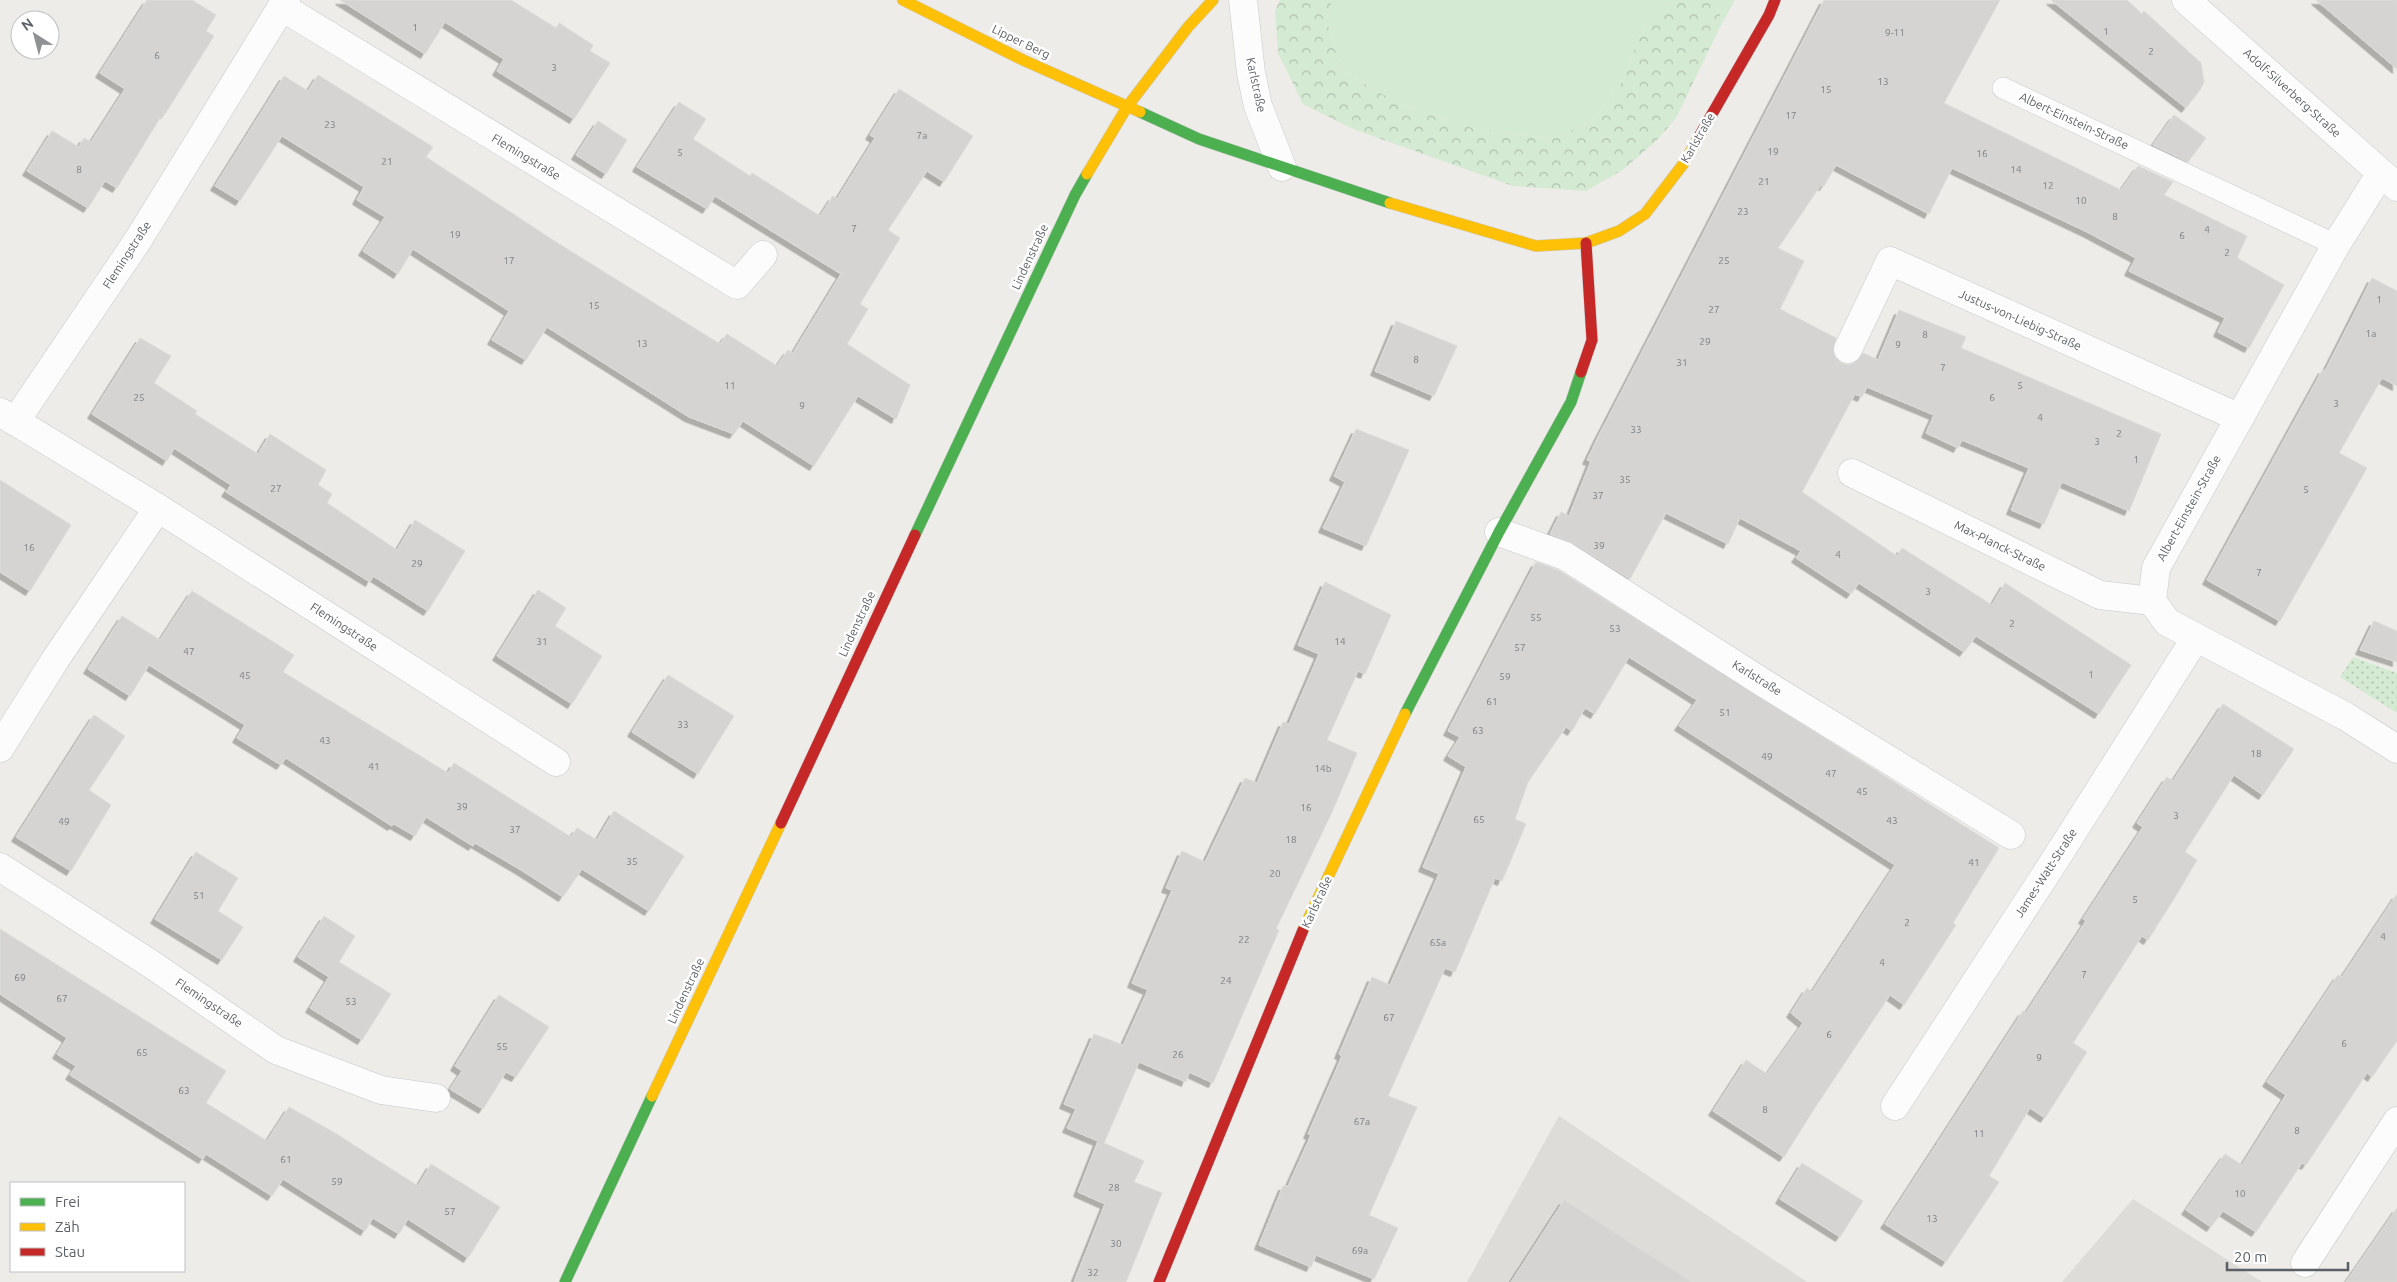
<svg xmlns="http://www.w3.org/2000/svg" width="2397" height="1282" viewBox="0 0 2397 1282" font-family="Ubuntu,sans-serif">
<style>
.industrial{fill:#dedcd9}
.grass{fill:#d5ead2}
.forest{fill:url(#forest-crowns)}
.park{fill:url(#park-dots)}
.building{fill:#d5d4d2;stroke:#dcdbd7;filter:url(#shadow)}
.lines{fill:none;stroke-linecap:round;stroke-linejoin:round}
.lane-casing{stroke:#c8c8c9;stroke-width:22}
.street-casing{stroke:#c8c8c9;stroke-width:29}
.fast-casing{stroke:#c9c9ca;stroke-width:12}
.slow-casing{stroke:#c9c9ca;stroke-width:12}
.jam-casing{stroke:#c9c9ca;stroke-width:12}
.lane{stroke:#fcfcfc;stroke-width:21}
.street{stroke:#fcfcfc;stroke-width:28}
.fast{stroke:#4caf50;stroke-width:11}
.slow{stroke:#ffc107;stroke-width:11}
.jam{stroke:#c62828;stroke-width:11}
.labels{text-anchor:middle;stroke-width:5;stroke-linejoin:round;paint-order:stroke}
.number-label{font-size:10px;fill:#7c7f82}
.street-label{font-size:12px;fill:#5c6166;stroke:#fff}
</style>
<defs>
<pattern id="forest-crowns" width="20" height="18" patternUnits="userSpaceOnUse" patternTransform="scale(1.25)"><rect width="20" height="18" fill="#d5ead2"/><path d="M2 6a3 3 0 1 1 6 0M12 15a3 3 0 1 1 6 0" fill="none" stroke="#b0c1ae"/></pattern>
<pattern id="park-dots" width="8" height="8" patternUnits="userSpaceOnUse" patternTransform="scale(1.25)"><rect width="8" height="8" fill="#d5ead2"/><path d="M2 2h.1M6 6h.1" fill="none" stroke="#b0c1ae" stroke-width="1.8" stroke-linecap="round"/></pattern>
<filter id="shadow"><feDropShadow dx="-4.5" dy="4.5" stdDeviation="0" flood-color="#0004"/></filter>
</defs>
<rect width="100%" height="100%" fill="#edece8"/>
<g class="industrial">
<path d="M1559,1116L1807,1282H1467Z"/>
<path d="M2133,1199L2262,1282H2062Z"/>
</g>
<g class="grass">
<path d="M1332,0H1682L1665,5L1652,14L1640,36L1621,83L1593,121L1552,139L1472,128L1403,106L1342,71L1326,19Z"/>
<path d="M1709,0H1735L1720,27V12Z"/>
</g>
<path class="forest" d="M1280,0H1332L1326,19L1342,71L1403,106L1472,128L1552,139L1593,121L1621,83L1640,36L1652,14L1665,5L1682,0H1709L1720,12V27L1676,118L1657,140L1624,169L1586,191L1513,186L1353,129L1303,104L1278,53L1275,11Z"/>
<path class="park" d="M2353,657L2397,673V713L2340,677Z"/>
<g class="building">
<path d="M147,0H192L216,15L206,31L214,36L165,114L163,113L117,188L105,181L88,208L27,171L52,131L79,147L84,138L91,142L125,89L100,73Z"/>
<path d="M340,0H511L556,28L559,23L593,45L590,51L610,63L574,119L497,71L504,59L445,22L425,54Z"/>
<path d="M1824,0H2000L1944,103L2121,190L2138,166L2173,182L2164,195L2247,236L2237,258L2284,285L2249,348L2218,332L2225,318L2129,271L2136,258L2087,232L1952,168L1929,214L1836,165L1824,186L1821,185L1778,248L1804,261L1780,309L1836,338L1833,351L1835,357L1841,363L1849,365L1856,362L1863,353L1878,360L1899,310L1966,337L1961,348L2161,434L2129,511L2062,482L2044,524L2011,510L2029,468L1962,440L1958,448L1926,433L1934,415L1867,387L1862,397L1855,394L1802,492L1897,556L1902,548L1992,605L2005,583L2131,665L2099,714L1976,636L1964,652L1859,583L1851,594L1796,558L1801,551L1740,518L1728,544L1666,513L1630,579L1573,543L1550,534L1561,512L1569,516L1591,461L1587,460L1598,437Z"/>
<path d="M2051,0H2127L2142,14L2144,11L2201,63L2204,82L2200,90L2186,108Z"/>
<path d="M2316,0H2397V69Z"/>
<path d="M318,75L433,147L426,157L556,242L720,344L727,334L777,366L788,350L793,353L841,274L715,196L707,209L637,167L679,102L706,119L693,139L750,176L752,173L820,216L833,196L837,199L875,138L870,135L899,89L973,136L944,182L927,171L888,230L900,238L860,304L868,309L847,344L910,385L896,419L858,396L814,466L743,421L734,434L689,417L547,327L526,360L492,340L509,311L413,249L398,274L363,251L385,217L357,200L364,187L282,136L240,201L215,186L284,76L308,91Z"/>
<path d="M2174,115L2206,138L2188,162L2153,145Z"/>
<path d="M598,121L627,140L606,174L576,155Z"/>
<path d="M2372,278L2397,291V386L2382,378L2339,453L2367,468L2280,621L2207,580L2323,369L2325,371Z"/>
<path d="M1396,321L1457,346L1434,396L1375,371Z"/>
<path d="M140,338L171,356L154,383L197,411L195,414L258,454L270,434L326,470L318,485L332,494L327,503L397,550L415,520L465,551L428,611L373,576L370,582L226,492L231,485L174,448L167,461L92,414Z"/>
<path d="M1356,429L1409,450L1366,546L1323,528L1345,482L1334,476Z"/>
<path d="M0,480L71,525L30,591L0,572Z"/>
<path d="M1536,562L1558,570L1999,848L1953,923L1956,925L1904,1005L1890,995L1816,1106L1784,1157L1713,1111L1746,1060L1767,1074L1803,1023L1791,1013L1807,988L1812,992L1895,865L1679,726L1697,700L1629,657L1595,714L1585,708L1572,731L1566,727L1528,782L1515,819L1526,824L1502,881L1495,878L1455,972L1445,968L1388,1096L1417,1107L1369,1215L1398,1228L1374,1279L1316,1255L1311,1267L1259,1245L1283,1186H1288L1311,1135L1308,1134L1342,1056L1339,1054L1372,977L1390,985L1439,874L1423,867L1466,767L1448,756L1460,737L1448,731Z"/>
<path d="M1325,582L1391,615L1365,674L1358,671L1327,740L1357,753L1332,812L1276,929L1279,930L1213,1083L1189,1072L1186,1082L1139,1062L1104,1143L1144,1161L1134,1182L1162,1193L1126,1282H1074L1105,1204L1078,1192L1098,1141L1067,1128L1076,1109L1064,1104L1094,1034L1123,1045L1148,990L1132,983L1172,890L1166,888L1182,851L1205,862L1245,778L1257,783L1283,722L1289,724L1319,654L1298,645Z"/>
<path d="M538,590L566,608L555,626L602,656L572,704L497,656Z"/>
<path d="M192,591L294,655L283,672L448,773L454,763L571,837L577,828L597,840L614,811L684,856L649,911L582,869L563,897L521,870L475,843L473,846L426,817L415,836L394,824L392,826L286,758L281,765L237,738L245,725L149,665L130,696L88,669L122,616L160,640Z"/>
<path d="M2374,621L2397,631V662L2360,650Z"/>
<path d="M668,675L734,716L698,774L632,732Z"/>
<path d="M2223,704L2294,749L2263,795L2234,775L2185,852L2197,860L2177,894L2148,940L2142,936L2073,1043L2087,1052L2045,1118L2030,1108L1989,1176L1999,1182L1946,1262L1885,1224L2023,1011L2026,1013L2086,921L2083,919L2143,827L2137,823L2167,777L2173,781Z"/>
<path d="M94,715L125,736L89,790L111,805L71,871L16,837Z"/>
<path d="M196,852L238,878L218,911L243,927L222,960L155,919Z"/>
<path d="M2397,894V1041L2372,1077L2367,1073L2306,1165L2302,1163L2256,1232L2223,1211L2211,1227L2186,1210L2225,1154L2242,1165L2286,1095L2267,1082L2338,975L2342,977Z"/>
<path d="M324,916L355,936L339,962L391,994L362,1040L310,1008L329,977L298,957Z"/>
<path d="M0,929L226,1071L206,1103L267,1141L289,1107L335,1133L418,1186L431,1164L500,1207L468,1258L408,1219L399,1234L373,1218L365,1231L283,1179L272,1196L206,1154L203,1159L70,1075L76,1066L57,1054L67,1038L0,994Z"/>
<path d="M499,995L549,1027L516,1077L506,1072L483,1109L450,1089L462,1071L455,1066Z"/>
<path d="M1802,1163L1863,1201L1840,1237L1780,1199Z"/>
<path d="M1564,1200L1692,1282H1511Z"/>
<path d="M2397,1208V1282H2346Z"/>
</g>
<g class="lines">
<g class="lane-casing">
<path id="lane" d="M2003,88L2336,245"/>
</g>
<g class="street-casing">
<g id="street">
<path d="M1243,0L1251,73L1258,106L1282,167"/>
<path d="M2186,0L2397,187"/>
<path d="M282,7L737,285L763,255"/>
<path d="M2381,173L2336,245L2156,568L2152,601L2167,622L2345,716L2397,749"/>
<path d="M1848,349L1890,261L2240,418"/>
<path d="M0,412L158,508L556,762"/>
<path d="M15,422L138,240L286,0"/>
<path d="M1852,473L2100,595L2152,601"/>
<path d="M1499,532L1565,556L1762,682L2011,835"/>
<path d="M0,748L55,660L158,508"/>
<path d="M0,867L151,964L276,1050L381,1090L436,1098"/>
<path d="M1895,1106L2055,860L2195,639"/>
<path d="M2305,1263L2397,1121"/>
</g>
</g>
<g class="fast-casing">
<g id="fast">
<path d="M1140,112L1199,139L1390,203"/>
<path d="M915,535L1075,195L1087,174"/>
<path d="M1405,714L1499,532L1571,402L1581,372"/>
<path d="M565,1282L652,1096"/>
</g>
</g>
<g class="slow-casing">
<g id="slow">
<path d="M903,0L1023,60L1140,112"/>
<path d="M1087,174L1127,107L1188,27L1213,0"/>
<path d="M1390,203L1536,246L1586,243L1619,231L1645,214L1684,163L1700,135"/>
<path d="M1303,930L1405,714"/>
<path d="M652,1096L781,823"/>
</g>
</g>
<g class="jam-casing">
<g id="jam">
<path d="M1700,135L1769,15L1775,0"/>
<path d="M1581,372L1592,340L1586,243"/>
<path d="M781,823L915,535"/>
<path d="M1159,1282L1303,930"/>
</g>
</g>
<use href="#lane" class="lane"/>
<use href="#street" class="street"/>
<use href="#fast" class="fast"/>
<use href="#slow" class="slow"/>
<use href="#jam" class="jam"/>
</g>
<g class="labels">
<g class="number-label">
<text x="415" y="31">1</text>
<text x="2106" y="35">1</text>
<text x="1895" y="36">9-11</text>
<text x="2151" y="55">2</text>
<text x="157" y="59">6</text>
<text x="554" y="71">3</text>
<text x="1883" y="85">13</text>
<text x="1826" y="93">15</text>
<text x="1791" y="119">17</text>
<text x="330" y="128">23</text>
<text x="922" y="139">7a</text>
<text x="1773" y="155">19</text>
<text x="680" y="156">5</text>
<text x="1982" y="157">16</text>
<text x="387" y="165">21</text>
<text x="79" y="173">8</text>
<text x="2016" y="173">14</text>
<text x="1764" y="185">21</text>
<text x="2048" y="189">12</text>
<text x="2081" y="204">10</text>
<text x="1743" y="215">23</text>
<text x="2115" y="220">8</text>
<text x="854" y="232">7</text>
<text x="2207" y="233">4</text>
<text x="455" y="238">19</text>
<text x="2182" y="239">6</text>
<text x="2227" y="256">2</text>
<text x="509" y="264">17</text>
<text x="1724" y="264">25</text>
<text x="2379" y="303">1</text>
<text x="594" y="309">15</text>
<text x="1714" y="313">27</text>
<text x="2371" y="337">1a</text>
<text x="1925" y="338">8</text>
<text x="1705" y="345">29</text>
<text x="642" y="347">13</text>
<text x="1898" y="348">9</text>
<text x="1416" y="363">8</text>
<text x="1682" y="366">31</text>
<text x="1943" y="371">7</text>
<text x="730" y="389">11</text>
<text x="2020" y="389">5</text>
<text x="139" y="401">25</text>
<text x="1992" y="401">6</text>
<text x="2336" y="407">3</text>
<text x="802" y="409">9</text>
<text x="2040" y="421">4</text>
<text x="1636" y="433">33</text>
<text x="2119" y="437">2</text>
<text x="2097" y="445">3</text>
<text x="2136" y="463">1</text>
<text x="1625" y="483">35</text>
<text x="276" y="492">27</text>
<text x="2306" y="493">5</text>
<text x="1598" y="499">37</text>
<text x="1599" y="549">39</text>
<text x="29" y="551">16</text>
<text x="1838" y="558">4</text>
<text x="417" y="567">29</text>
<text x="2259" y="576">7</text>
<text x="1928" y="595">3</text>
<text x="1536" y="621">55</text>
<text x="2012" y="627">2</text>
<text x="1615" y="632">53</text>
<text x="542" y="645">31</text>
<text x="1340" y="645">14</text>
<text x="1520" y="651">57</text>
<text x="189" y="655">47</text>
<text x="2091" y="678">1</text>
<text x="245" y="679">45</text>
<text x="1505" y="680">59</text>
<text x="1492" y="705">61</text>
<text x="1725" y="716">51</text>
<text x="683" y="728">33</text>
<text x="1478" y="734">63</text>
<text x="325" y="744">43</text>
<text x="2256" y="757">18</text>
<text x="1767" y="760">49</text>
<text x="374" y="770">41</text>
<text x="1323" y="772">14b</text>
<text x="1831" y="777">47</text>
<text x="1862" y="795">45</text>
<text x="462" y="810">39</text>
<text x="1306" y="811">16</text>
<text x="2176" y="819">3</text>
<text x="1479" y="823">65</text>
<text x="1892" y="824">43</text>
<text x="64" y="825">49</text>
<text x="515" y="833">37</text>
<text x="1291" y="843">18</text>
<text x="632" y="865">35</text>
<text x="1974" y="866">41</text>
<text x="1275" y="877">20</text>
<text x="199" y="899">51</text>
<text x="2135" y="903">5</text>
<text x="1907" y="926">2</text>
<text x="2383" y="940">4</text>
<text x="1244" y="943">22</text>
<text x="1438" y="946">65a</text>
<text x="1882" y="966">4</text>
<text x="2084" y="978">7</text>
<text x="20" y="981">69</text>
<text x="1226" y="984">24</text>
<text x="62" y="1002">67</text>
<text x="351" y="1005">53</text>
<text x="1389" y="1021">67</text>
<text x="1829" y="1038">6</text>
<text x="2344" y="1047">6</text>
<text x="502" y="1050">55</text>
<text x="142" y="1056">65</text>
<text x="1178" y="1058">26</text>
<text x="2039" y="1061">9</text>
<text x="184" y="1094">63</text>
<text x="1765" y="1113">8</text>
<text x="1362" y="1125">67a</text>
<text x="2297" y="1134">8</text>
<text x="1979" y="1137">11</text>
<text x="286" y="1163">61</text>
<text x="337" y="1185">59</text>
<text x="1114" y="1191">28</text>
<text x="2240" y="1197">10</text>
<text x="450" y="1215">57</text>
<text x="1932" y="1222">13</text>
<text x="1116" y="1247">30</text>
<text x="1360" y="1254">69a</text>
<text x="1093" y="1276">32</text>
</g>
<g class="street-label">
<text transform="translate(1021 42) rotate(26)" y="4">Lipper Berg</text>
<text transform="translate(1256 85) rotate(78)" y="4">Karlstraße</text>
<text transform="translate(2292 93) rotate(42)" y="4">Adolf-Silverberg-Straße</text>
<text transform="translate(2074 121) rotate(25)" y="4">Albert-Einstein-Straße</text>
<text transform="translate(1698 138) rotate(-60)" y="4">Karlstraße</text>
<text transform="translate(526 157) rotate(31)" y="4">Flemingstraße</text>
<text transform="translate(127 255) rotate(-57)" y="4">Flemingstraße</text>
<text transform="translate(1030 257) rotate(-65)" y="4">Lindenstraße</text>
<text transform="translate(2020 320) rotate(24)" y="4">Justus-von-Liebig-Straße</text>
<text transform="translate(2189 508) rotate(-61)" y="4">Albert-Einstein-Straße</text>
<text transform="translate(2000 546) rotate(26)" y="4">Max-Planck-Straße</text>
<text transform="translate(857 624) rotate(-65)" y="4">Lindenstraße</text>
<text transform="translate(344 627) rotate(33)" y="4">Flemingstraße</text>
<text transform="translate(1757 678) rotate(32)" y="4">Karlstraße</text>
<text transform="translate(2046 873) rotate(-57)" y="4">James-Watt-Straße</text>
<text transform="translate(1317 902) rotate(-65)" y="4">Karlstraße</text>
<text transform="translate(686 991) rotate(-65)" y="4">Lindenstraße</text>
<text transform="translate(209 1003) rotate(34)" y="4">Flemingstraße</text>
</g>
</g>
<rect x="10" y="1182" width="175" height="90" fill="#ffffff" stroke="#bec0c2"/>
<rect x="20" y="1198" width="25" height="8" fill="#4caf50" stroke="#bec0c2"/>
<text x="55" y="1207" font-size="15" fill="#5c6166">Frei</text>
<rect x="20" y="1223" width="25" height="8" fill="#ffc107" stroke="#bec0c2"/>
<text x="55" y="1232" font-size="15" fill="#5c6166">Zäh</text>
<rect x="20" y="1248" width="25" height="8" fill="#c62828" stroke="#bec0c2"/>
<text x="55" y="1257" font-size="15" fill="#5c6166">Stau</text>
<g transform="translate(35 35) rotate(324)"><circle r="24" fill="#ffffff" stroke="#bec0c2"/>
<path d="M0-4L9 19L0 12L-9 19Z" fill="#8f9294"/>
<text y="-8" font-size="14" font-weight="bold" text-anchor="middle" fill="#5c6166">N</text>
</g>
<path d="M2227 1262v8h121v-8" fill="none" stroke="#5c6166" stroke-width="2.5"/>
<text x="2234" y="1262" font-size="15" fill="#5c6166" stroke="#ffffff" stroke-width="4" paint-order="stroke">20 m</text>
</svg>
